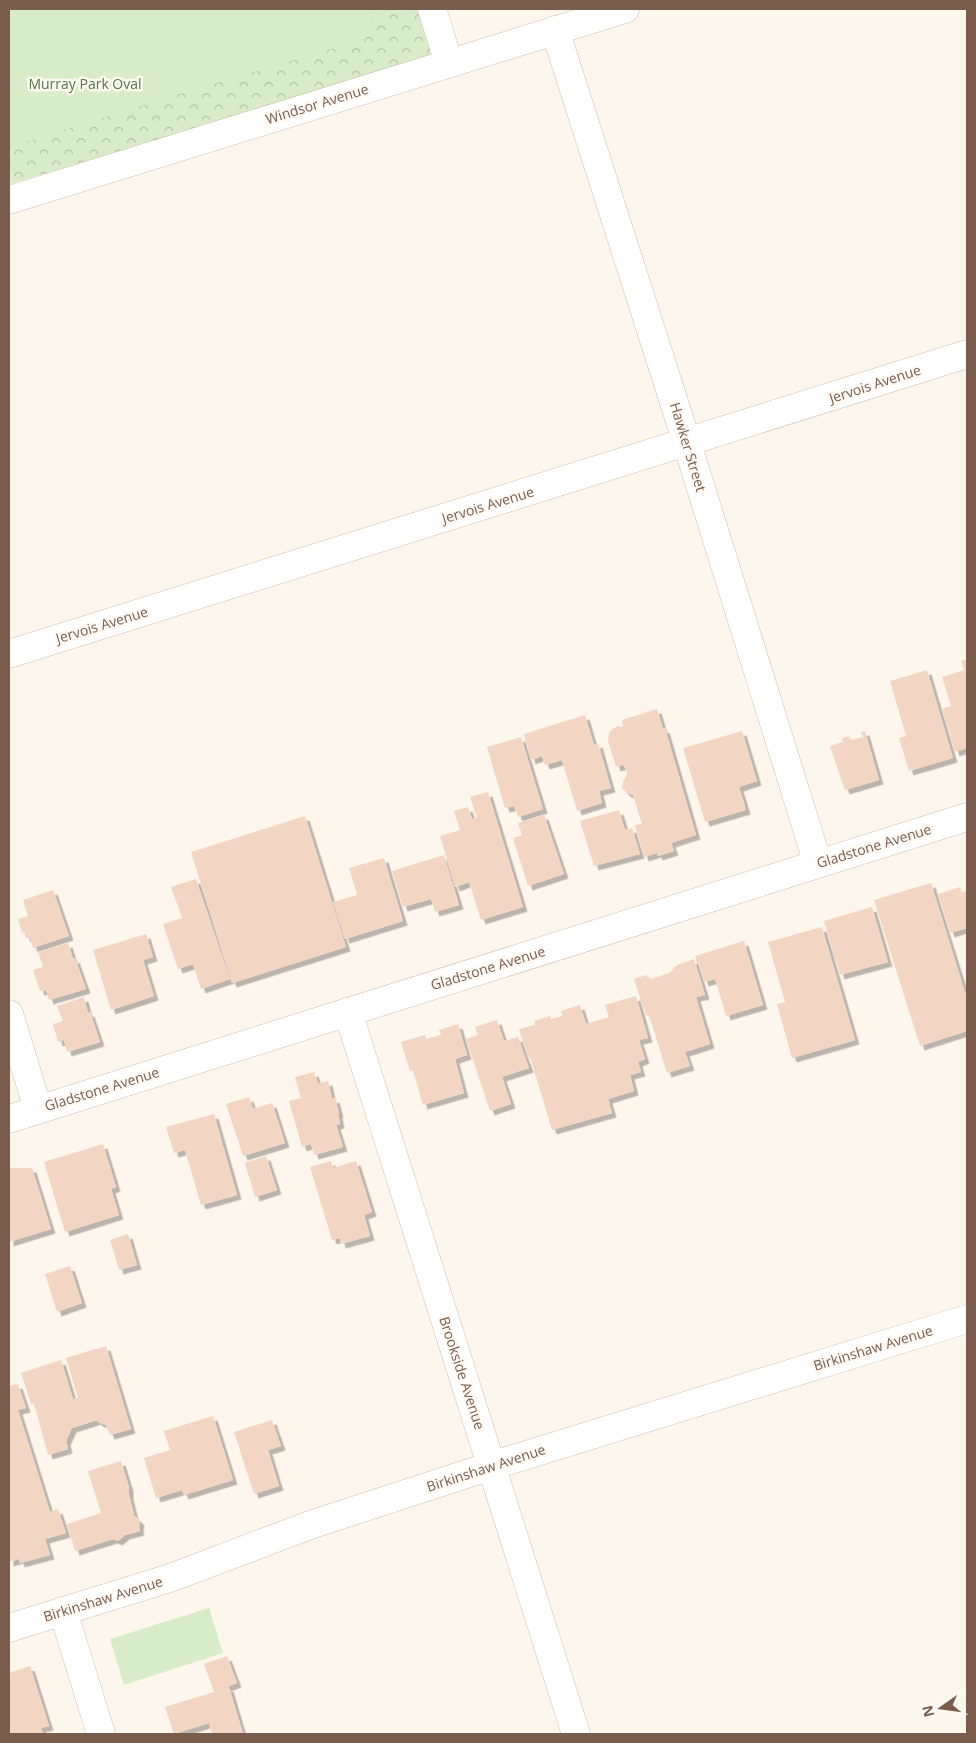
<svg xmlns="http://www.w3.org/2000/svg" width="976" height="1743" viewBox="0 0 976 1743" font-family="'Open Sans',sans-serif">
<style>
.park{fill:url(#park-crowns)}
.garden{fill:#d8ecc9}
.building{fill:#f3d5c3;filter:url(#shadow)}
.lines{fill:none;stroke-linecap:round;stroke-linejoin:round}
.minor-casing{stroke:#d1beb0;stroke-width:29}
.minor{stroke:#fff;stroke-width:28}
.labels{text-anchor:middle;stroke-width:5;stroke-linejoin:round;paint-order:stroke}
.park-label{font-size:14px;fill:#537a41;stroke:#fffaf3}
.street-label{font-size:14px;fill:#7a5c4d;stroke:#fffaf3}
</style>
<defs>
<pattern id="park-crowns" width="20" height="18" patternUnits="userSpaceOnUse" patternTransform="scale(1.25)"><rect width="20" height="18" fill="#d8ecc9"/><path d="M2 6a3 3 0 1 1 6 0M12 15a3 3 0 1 1 6 0" fill="none" stroke="#b4c2a5"/></pattern>
<filter id="shadow"><feDropShadow dx="4.5" dy="4.5" stdDeviation="0" flood-color="#0004"/></filter>
</defs>
<rect width="100%" height="100%" fill="#fdf6ec"/>
<path class="park" d="M9,9H420L437,58L9,184Z"/>
<g class="garden">
<path d="M9,9H378L358,41L186,92L9,147Z"/>
<path d="M209,1608L223,1653L124,1685L110,1639Z"/>
</g>
<g class="building">
<path d="M967,659V748L955,752L942,709L951,706L942,677L964,670L961,661Z"/>
<path d="M927,670L953,758L909,771L899,738L906,736L890,681Z"/>
<path d="M657,709L663,729L665,728L696,835L671,843L674,851L658,856L657,853L644,857L635,825L642,824L633,795L627,793L622,788L623,782L627,774L624,765L616,767L608,741L609,732L617,726L623,727L622,720Z"/>
<path d="M585,715L594,745L598,743L611,788L599,791L602,803L577,811L562,760L545,765L542,756L531,760L524,734Z"/>
<path d="M742,731L757,781L739,787L746,810L705,822L683,748Z"/>
<path d="M865,731L879,780L845,790L830,746L843,742L842,738L849,736L851,740L863,737L861,732Z"/>
<path d="M521,737L543,809L518,817L514,806L505,808L487,747Z"/>
<path d="M488,792L523,907L481,920L469,882L455,887L440,836L460,830L454,811L468,807L472,819L477,818L470,797Z"/>
<path d="M619,810L625,830L632,828L640,854L594,866L580,821Z"/>
<path d="M544,815L564,874L528,886L513,838L522,835L518,823Z"/>
<path d="M305,816L346,947L232,983L191,852Z"/>
<path d="M444,855L459,905L435,912L431,899L403,907L392,871Z"/>
<path d="M384,858L403,921L345,939L333,902L357,895L349,868Z"/>
<path d="M196,879L230,979L201,989L193,964L178,969L163,924L182,918L171,887Z"/>
<path d="M931,883L967,999V1031L920,1046L874,900Z"/>
<path d="M960,887L962,893L967,891V928L950,933L938,894Z"/>
<path d="M53,890L69,936L33,948L30,937L26,938L24,932L22,933L18,919L28,916L23,900Z"/>
<path d="M872,907L888,962L840,975L824,921Z"/>
<path d="M822,927L855,1040L792,1058L777,1004L785,1002L768,942Z"/>
<path d="M146,934L153,957L143,960L154,996L111,1010L93,950Z"/>
<path d="M744,941L763,1005L726,1016L715,979L704,982L699,963L697,964L695,956Z"/>
<path d="M68,943L73,959L75,958L86,989L49,1000L46,990L40,991L33,970L43,967L38,952Z"/>
<path d="M694,959L705,995L696,997L710,1044L685,1052L690,1066L667,1073L649,1015L646,1016L634,979L646,975L651,979L669,973L677,965Z"/>
<path d="M636,996L648,1038L639,1040L645,1059L638,1062L641,1072L630,1075L634,1091L608,1099L612,1113L552,1130L530,1057L528,1058L519,1029L535,1025L534,1021L550,1016L551,1019L563,1016L561,1011L580,1005L586,1024L609,1017L605,1005Z"/>
<path d="M84,997L88,1013L90,1012L100,1042L67,1052L64,1040L58,1042L53,1024L63,1021L57,1006Z"/>
<path d="M497,1020L504,1041L518,1037L529,1068L502,1077L511,1104L490,1111L466,1039L478,1035L475,1027Z"/>
<path d="M458,1024L467,1055L455,1059L464,1093L423,1105L413,1070L410,1071L401,1042L425,1035L426,1039L441,1035L439,1030Z"/>
<path d="M314,1072L318,1084L328,1081L332,1099L335,1098L339,1113L338,1114L340,1124L336,1125L343,1147L314,1155L311,1144L302,1147L289,1101L301,1098L295,1077Z"/>
<path d="M249,1097L253,1109L272,1103L285,1143L243,1156L226,1104Z"/>
<path d="M214,1114L237,1195L201,1205L185,1150L174,1153L166,1127Z"/>
<path d="M103,1144L116,1187L111,1189L119,1215L65,1232L44,1162Z"/>
<path d="M266,1156L277,1190L255,1197L245,1163Z"/>
<path d="M331,1161L333,1168L356,1161L372,1212L364,1215L370,1236L341,1244L340,1238L332,1240L310,1167Z"/>
<path d="M9,1168H32L51,1229L9,1242Z"/>
<path d="M128,1234L137,1265L119,1270L110,1240Z"/>
<path d="M70,1266L82,1303L57,1312L45,1274Z"/>
<path d="M106,1346L131,1429L110,1435L106,1425L98,1422L97,1420L72,1428L66,1441L68,1449L48,1455L34,1403L31,1404L21,1373L61,1360L73,1399L78,1398L66,1358Z"/>
<path d="M18,1384L26,1408L18,1410L50,1512L58,1509L66,1533L45,1539L50,1555L20,1563L19,1559L9,1562V1386Z"/>
<path d="M213,1416L233,1480L184,1495L182,1490L156,1498L144,1458L170,1450L164,1431Z"/>
<path d="M272,1420L281,1446L268,1450L279,1486L254,1494L234,1432Z"/>
<path d="M121,1461L129,1487V1495L134,1515L140,1521L139,1527L140,1531L125,1535L118,1541L113,1539L75,1551L67,1524L101,1513L88,1471Z"/>
<path d="M227,1656L237,1683L216,1691L229,1687L243,1734H212L209,1723L174,1734L165,1707L214,1692L204,1664Z"/>
<path d="M30,1666L49,1726L41,1728L43,1734H9V1673Z"/>
</g>
<g class="lines">
<g class="minor-casing">
<g id="minor">
<path d="M432,9L449,63"/>
<path d="M555,30L681,424L818,864"/>
<path d="M9,200L625,9"/>
<path d="M9,654L967,354"/>
<path d="M348,1012L576,1734"/>
<path d="M9,1014L38,1109"/>
<path d="M9,1119L967,817"/>
<path d="M63,1611L101,1734"/>
<path d="M9,1628L170,1578L313,1524L491,1466L967,1319"/>
</g>
</g>
<use href="#minor" class="minor"/>
</g>
<g class="labels">
<g class="park-label">
<text x="85" y="89">Murray Park Oval</text>
</g>
<g class="street-label">
<text transform="translate(317 104) rotate(-17)" y="5">Windsor Avenue</text>
<text transform="translate(875 384) rotate(-18)" y="5">Jervois Avenue</text>
<text transform="translate(688 447) rotate(73)" y="5">Hawker Street</text>
<text transform="translate(488 505) rotate(-17)" y="5">Jervois Avenue</text>
<text transform="translate(102 625) rotate(-17)" y="5">Jervois Avenue</text>
<text transform="translate(874 846) rotate(-17)" y="5">Gladstone Avenue</text>
<text transform="translate(488 968) rotate(-17)" y="5">Gladstone Avenue</text>
<text transform="translate(102 1089) rotate(-17)" y="5">Gladstone Avenue</text>
<text transform="translate(873 1348) rotate(-17)" y="5">Birkinshaw Avenue</text>
<text transform="translate(462 1373) rotate(72)" y="5">Brookside Avenue</text>
<text transform="translate(486 1468) rotate(-18)" y="5">Birkinshaw Avenue</text>
<text transform="translate(103 1599) rotate(-17)" y="5">Birkinshaw Avenue</text>
</g>
</g>
<rect width="976" height="1743" fill="none" stroke="#7a5c4d" stroke-width="20"/>
<g transform="translate(941 1708) rotate(256)" stroke="#fffaf3" stroke-width="4" paint-order="stroke">
<path d="M0-4L9 19L0 12L-9 19Z" fill="#7a5c4d"/>
<text y="-8" font-size="14" font-weight="bold" text-anchor="middle" fill="#7a5c4d">N</text>
</g>
</svg>
